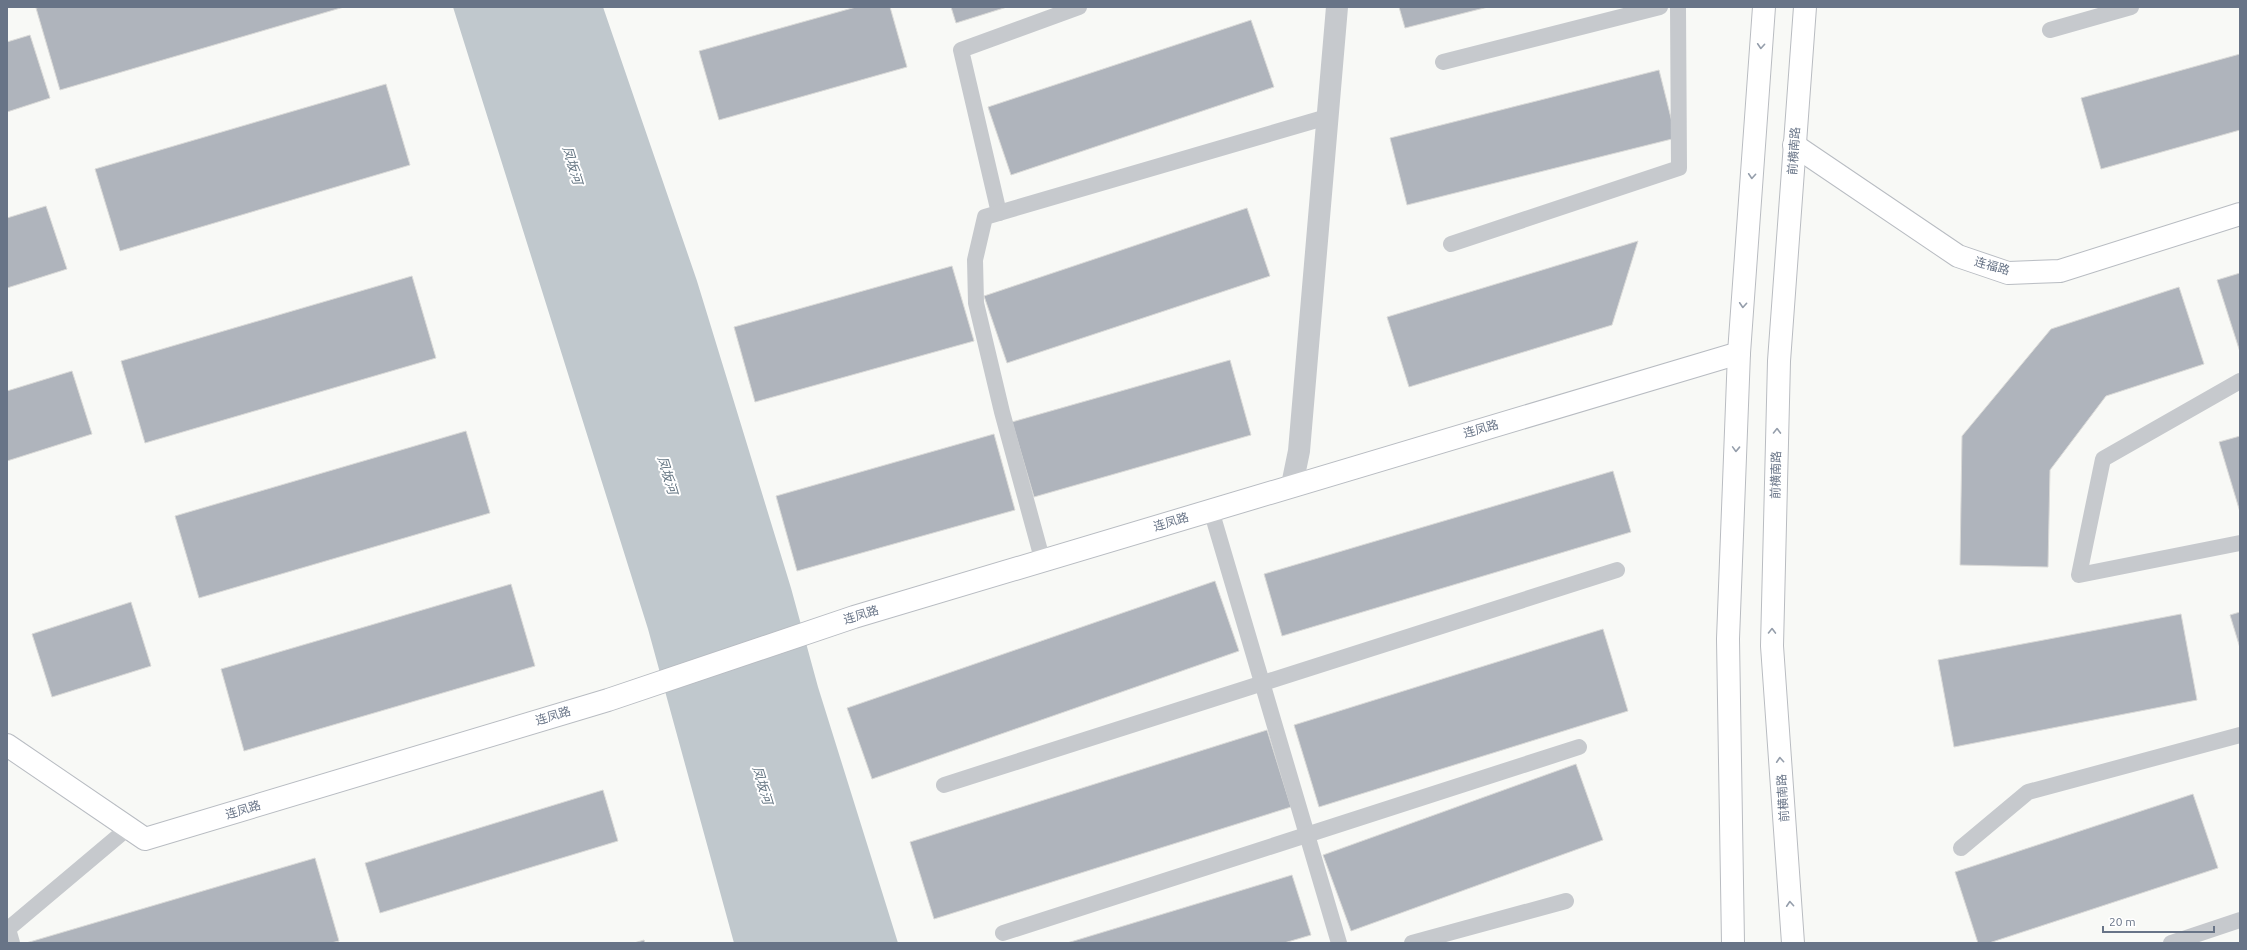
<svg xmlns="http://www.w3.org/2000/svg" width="2247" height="950" viewBox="0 0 2247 950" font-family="Ubuntu,'Noto Sans SC',sans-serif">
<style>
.water{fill:#c0c8cd}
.building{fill:#afb4bc;stroke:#dadad8}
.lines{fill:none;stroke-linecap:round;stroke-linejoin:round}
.secondary-casing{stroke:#b8bcc2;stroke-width:24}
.primary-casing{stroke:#b9bcc1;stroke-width:24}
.lane{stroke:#c6c9cd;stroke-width:16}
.street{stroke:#c6c9cd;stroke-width:22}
.secondary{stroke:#fff;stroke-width:22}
.primary{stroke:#fff;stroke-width:22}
.oneway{stroke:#959eab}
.labels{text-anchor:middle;stroke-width:4;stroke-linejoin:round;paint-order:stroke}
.street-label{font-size:12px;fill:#687487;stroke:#fff}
.water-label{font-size:13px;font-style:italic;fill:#647582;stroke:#fff}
</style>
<rect width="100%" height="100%" fill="#f8f9f6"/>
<path class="water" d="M453,7H603L697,281L791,588L818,687L898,943H734L648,629Z"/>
<g class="building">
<path d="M41,7H344L60,90L36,8Z"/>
<path d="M856,7H890L907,67L719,120L699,51Z"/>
<path d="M951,7H1007L956,23Z"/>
<path d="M1399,7H1488L1405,28Z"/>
<path d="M1251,20L1274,87L1011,175L988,107Z"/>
<path d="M30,35L50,98L7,112V42Z"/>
<path d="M2240,54V130L2101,169L2081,98Z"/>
<path d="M1659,70L1676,138L1407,205L1390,138Z"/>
<path d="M386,84L410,165L120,251L95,169Z"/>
<path d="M46,206L67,269L7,288V218Z"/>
<path d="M1247,208L1270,276L1007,363L984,296Z"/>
<path d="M1638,241L1612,325L1409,387L1387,317Z"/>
<path d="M952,266L974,341L755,402L734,327Z"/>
<path d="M2240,273V352L2217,280Z"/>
<path d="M412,276L436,358L145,443L121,361Z"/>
<path d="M2179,287L2204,364L2106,396L2050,470L2048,567L1960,565L1962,436L2051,329Z"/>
<path d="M1230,360L1251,435L1034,497L1012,422Z"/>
<path d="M72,371L92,434L7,461V391Z"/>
<path d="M466,431L490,513L199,598L175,516Z"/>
<path d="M994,434L1015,510L797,571L776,496Z"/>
<path d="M2240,436V512L2219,442Z"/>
<path d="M1613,471L1631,532L1282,636L1264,574Z"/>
<path d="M1215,581L1239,651L872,779L847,708Z"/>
<path d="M511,584L535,666L244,751L221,669Z"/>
<path d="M131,602L151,666L52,697L32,634Z"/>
<path d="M2240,612V648L2230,615Z"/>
<path d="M2181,614L2197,700L1954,747L1938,660Z"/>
<path d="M1603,629L1628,711L1319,807L1294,725Z"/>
<path d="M1267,730L1291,807L934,919L910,842Z"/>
<path d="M1576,764L1603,840L1351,931L1323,855Z"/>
<path d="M603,790L618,841L380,913L365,863Z"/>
<path d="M2193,794L2218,868L1989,943H1978L1955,872Z"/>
<path d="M315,858L339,941L331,943H26Z"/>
<path d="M1292,875L1311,935L1284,943H1067Z"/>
<path d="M644,940L645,943H634Z"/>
</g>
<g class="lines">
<g class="secondary-casing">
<g id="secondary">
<path d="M1794,145L1958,256L2008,273L2060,271L2240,214"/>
<path d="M7,745L145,839L608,700L854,617L1739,353"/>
</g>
</g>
<g class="primary-casing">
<g id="primary">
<path d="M1733,943L1728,639L1739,353L1764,7"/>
<path d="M1793,943L1772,646L1779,361L1805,7"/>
</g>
</g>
<g class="lane">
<path d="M2050,30L2131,7"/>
<path d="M1443,62L1660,7"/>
<path d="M999,213L961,50L1079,7"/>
<path d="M1451,244L1679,168L1678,7"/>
<path d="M2240,381L2103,459L2079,575L2240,543"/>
<path d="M1211,510L1339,943"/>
<path d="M1043,562L1002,412L976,303L975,260L985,217L1327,117"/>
<path d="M944,785L1617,570"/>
<path d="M1961,848L2028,792L2240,735"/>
<path d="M1003,933L1579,747"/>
<path d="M12,943L8,929L128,828"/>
<path d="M1412,943L1566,901"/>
<path d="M2171,943L2240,920"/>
</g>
<path class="street" d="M1292,485L1299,451L1337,7"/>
<use href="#secondary" class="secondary"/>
<use href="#primary" class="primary"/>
</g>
<defs><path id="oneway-chevron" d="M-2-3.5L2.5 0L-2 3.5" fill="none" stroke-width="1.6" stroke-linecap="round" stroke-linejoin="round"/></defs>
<g class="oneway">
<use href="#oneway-chevron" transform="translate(1761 46) rotate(94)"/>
<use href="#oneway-chevron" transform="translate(1752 176) rotate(94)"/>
<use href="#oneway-chevron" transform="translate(1743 305) rotate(94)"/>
<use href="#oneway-chevron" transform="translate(1777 431) rotate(-89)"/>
<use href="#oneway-chevron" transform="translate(1736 449) rotate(92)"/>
<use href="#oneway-chevron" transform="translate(1772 631) rotate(-89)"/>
<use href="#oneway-chevron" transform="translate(1780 760) rotate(-94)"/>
<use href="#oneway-chevron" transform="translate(1790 904) rotate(-94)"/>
</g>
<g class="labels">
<g class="street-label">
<text transform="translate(1794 151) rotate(-86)" y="4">前横南路</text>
<text transform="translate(1992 266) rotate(16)" y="4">连福路</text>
<text transform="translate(1481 429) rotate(-16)" y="4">连凤路</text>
<text transform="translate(1776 475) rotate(-89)" y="4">前横南路</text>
<text transform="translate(1171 522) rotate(-17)" y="4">连凤路</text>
<text transform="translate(861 615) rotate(-17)" y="4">连凤路</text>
<text transform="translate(553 716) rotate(-17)" y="4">连凤路</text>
<text transform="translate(1783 798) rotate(-94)" y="4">前横南路</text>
<text transform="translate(243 810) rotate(-17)" y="4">连凤路</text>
</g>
<g class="water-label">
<text transform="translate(573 165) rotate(73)" y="5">凤坂河</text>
<text transform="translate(668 475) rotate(73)" y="5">凤坂河</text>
<text transform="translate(763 785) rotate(73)" y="5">凤坂河</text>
</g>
</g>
<rect width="2247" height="950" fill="none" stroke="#687487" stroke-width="16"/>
<path d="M2103 926v6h111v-6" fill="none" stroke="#687487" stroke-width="2"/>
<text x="2109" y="926" font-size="12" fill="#687487" stroke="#ffffff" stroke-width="3" paint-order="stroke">20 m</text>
</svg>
